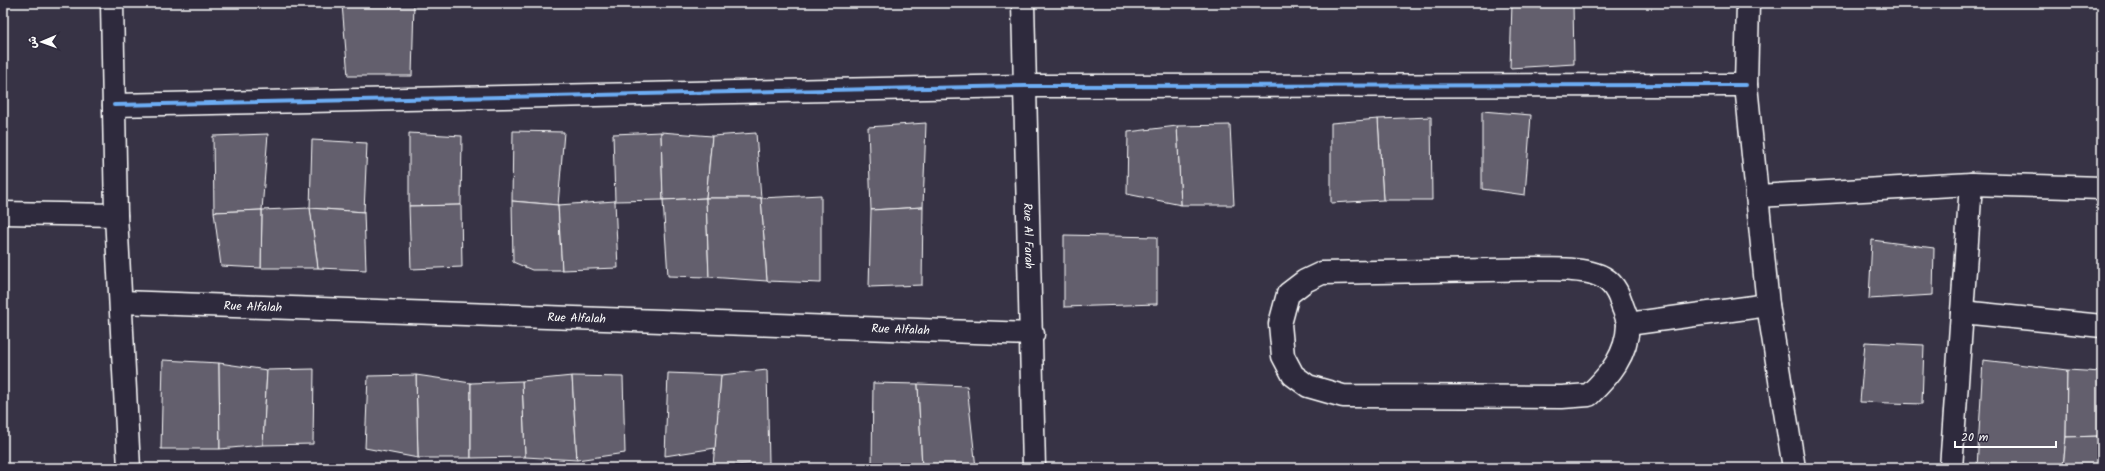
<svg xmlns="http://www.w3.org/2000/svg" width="2105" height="471" viewBox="0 0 2105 471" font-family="Kalam,'Playpen Sans Arabic',sans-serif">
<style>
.building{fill:#635f6d;stroke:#fff}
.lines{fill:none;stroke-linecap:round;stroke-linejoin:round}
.minor-casing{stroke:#fff;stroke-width:25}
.minor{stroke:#2f2a3d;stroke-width:22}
.cycleway-casing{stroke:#2f2a3d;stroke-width:6}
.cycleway{stroke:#6dadf4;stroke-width:4}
.labels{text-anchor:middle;stroke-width:3;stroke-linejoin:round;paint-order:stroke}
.street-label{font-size:12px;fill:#fff;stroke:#2f2a3d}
</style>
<rect width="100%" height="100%" fill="#373345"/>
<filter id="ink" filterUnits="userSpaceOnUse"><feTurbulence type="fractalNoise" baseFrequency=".025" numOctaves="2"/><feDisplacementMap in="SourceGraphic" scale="8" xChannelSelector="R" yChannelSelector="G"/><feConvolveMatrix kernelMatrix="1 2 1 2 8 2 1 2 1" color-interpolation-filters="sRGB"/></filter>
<g filter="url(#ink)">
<g class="building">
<path d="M414,3L412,76H348L342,4Z"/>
<path d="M1512,3H1573L1574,64L1510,68Z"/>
<path d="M1482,111L1531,115L1525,195L1482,189Z"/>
<path d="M1431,117L1432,200H1383L1378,119Z"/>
<path d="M1378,119L1383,200L1331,203V123Z"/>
<path d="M926,123L923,207L871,210L868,127Z"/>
<path d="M1230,125L1234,205H1181L1177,126Z"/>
<path d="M1177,126L1181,205L1127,194L1128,132Z"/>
<path d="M513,131L564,132L558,205L512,201Z"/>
<path d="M661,132L663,200L615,201L613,134Z"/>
<path d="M661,132L712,136L706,198L663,200Z"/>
<path d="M409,133L462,136L461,205L409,206Z"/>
<path d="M756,133L761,198H706L712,136Z"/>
<path d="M268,134L262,210L214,212L213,136Z"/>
<path d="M312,140L367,143L364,212L310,208Z"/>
<path d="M821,195V283L767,281L761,198Z"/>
<path d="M706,198L709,277L668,276L663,200Z"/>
<path d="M706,198H761L767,281L709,277Z"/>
<path d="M512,201L558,205L562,270H532L513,262Z"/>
<path d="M615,201L618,268L562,270L558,205Z"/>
<path d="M461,205L462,267L411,269L409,206Z"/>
<path d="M923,207L922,285L869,287L871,210Z"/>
<path d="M310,208L364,212L366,270L318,268Z"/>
<path d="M310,208L318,268H261L262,210Z"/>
<path d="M262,210L261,268L221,266L214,212Z"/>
<path d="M1064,235L1157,237V304L1064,307Z"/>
<path d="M1872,240L1934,248L1933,295L1869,299Z"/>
<path d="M1865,342L1924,345L1922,404L1860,402Z"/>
<path d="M163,360L219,363L220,449H161Z"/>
<path d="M1983,360L2067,370L2066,437L2063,468H1977Z"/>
<path d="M219,363L267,370L263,445L220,449Z"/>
<path d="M314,369L313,444L263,445L267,370Z"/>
<path d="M767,370L769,463L713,466L721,375Z"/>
<path d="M2067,370L2102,372V436L2066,437Z"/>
<path d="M668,373L721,375L715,448L665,456Z"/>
<path d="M416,375L471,383V458H418Z"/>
<path d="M416,375L418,458L365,448L368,376Z"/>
<path d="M572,376L577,460L525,457L522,381Z"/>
<path d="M572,376L623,377L625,453L577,460Z"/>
<path d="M522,381L525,457L471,458V383Z"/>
<path d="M873,383L918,384L922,468H872Z"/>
<path d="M918,384L967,386L976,468H922Z"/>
<path d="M2102,436V468H2063L2066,437Z"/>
</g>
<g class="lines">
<g class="minor-casing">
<g id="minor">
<path d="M112,3L116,215L129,468"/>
<path id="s1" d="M1023,3L1034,468"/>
<path d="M1748,3L1746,85L1768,305L1794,468"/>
<path d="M114,105L1025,86L1746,85"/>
<path d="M1757,196L1971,184L2102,188"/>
<path d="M3,213L116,215"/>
<path d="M1538,269C1556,270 1578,268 1595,274C1609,278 1617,289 1621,302C1623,309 1628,318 1628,325C1627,355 1610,375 1589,395L1562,397L1343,396L1308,386L1293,375L1283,356L1280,324L1288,294L1305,281L1322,273Z"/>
<path id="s2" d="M121,302L1033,334"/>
<path d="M1962,312L2102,326"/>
<path d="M1628,324L1768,305"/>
<path d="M1951,468L1971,184"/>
</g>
</g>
<use href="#minor" class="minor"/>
<g class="cycleway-casing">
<path id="cycleway" d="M114,105L1025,86L1746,85"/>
</g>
<use href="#cycleway" class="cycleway"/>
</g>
</g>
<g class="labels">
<g class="street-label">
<text dy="4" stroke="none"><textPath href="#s1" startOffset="233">Rue Al Farah</textPath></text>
<text dy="4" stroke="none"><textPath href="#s2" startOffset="132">Rue Alfalah</textPath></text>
<text dy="4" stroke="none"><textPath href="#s2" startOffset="456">Rue Alfalah</textPath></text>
<text dy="4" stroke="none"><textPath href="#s2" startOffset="780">Rue Alfalah</textPath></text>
</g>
</g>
<rect width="2105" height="471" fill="none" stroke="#2f2a3d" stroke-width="16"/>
<rect x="8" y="8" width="2089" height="455" fill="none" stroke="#fff" stroke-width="1.5" filter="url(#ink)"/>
<g transform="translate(42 42) rotate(268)" stroke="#2f2a3d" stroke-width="3" paint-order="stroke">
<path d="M0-3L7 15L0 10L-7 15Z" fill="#ffffff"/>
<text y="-6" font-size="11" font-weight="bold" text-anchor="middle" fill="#ffffff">ش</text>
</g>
<path d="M1955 441v6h101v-6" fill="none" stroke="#ffffff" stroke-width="2"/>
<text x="1961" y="441" font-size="12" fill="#ffffff" stroke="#2f2a3d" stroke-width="3" paint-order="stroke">20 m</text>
</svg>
